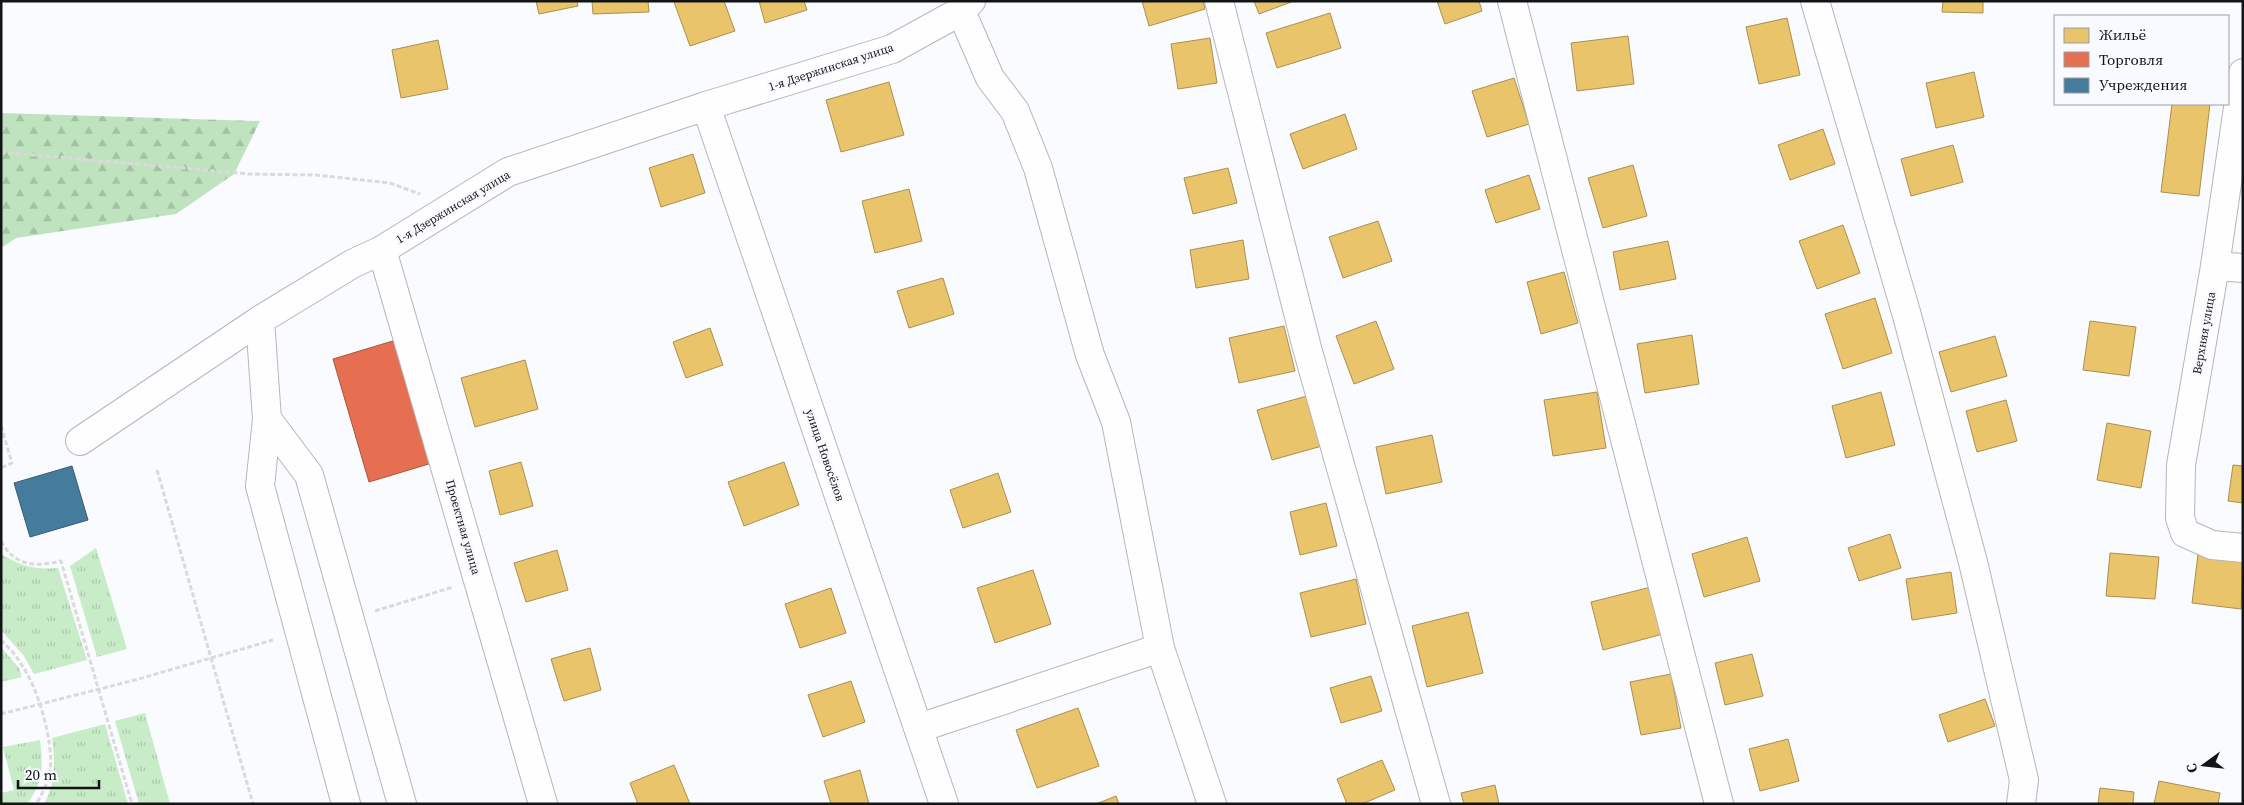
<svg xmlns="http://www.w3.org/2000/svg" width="2244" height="805" viewBox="0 0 2244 805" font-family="'Source Serif 4',serif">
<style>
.grass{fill:url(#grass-tufts)}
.forest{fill:url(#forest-firs)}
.homes{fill:#e9c46a;stroke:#a98f51}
.shops{fill:#e76f51;stroke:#a7543f}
.public{fill:#457b9d;stroke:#365c74}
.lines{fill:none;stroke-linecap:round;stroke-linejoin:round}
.minor-casing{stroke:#b5b6b8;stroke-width:30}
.path{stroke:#dadada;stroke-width:3;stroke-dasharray:5 2.5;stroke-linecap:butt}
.minor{stroke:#fefeff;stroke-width:28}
.labels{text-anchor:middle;stroke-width:5;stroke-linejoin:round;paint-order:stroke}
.street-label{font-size:12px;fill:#131416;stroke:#f9faff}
</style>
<defs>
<pattern id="grass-tufts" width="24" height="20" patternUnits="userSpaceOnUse" patternTransform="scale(1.25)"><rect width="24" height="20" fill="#c8ebc8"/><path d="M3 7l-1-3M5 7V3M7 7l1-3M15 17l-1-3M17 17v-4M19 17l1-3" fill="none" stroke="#abc9ab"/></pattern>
<pattern id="forest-firs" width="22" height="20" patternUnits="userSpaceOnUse" patternTransform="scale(1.25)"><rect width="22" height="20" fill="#bfe3bf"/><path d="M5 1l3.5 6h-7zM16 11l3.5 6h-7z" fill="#a3c2a3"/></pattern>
</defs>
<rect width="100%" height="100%" fill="#fafbfe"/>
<g class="grass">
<path d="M96,548L127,649L97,657L70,566Z"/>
<path d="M1,554C20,566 36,570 58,568L87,660L34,674L24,656L1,630Z"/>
<path d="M1,647L19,668L22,677L1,682Z"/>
<path d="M145,713L170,804H139L115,721Z"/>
<path d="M105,724L128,804H44C56,783 55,761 52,738Z"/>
<path d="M40,740C43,767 44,781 27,804H1V793L14,790L3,747Z"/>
</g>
<path class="forest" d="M1,113L260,121L234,174L176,214L16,238L1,248Z"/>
<g class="homes">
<path d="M536,1H577L578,6L539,14Z"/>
<path d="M592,1H648L649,12L593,14Z"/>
<path d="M677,1H724L735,31L690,46L674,2Z"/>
<path d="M759,1H804L807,10L765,23Z"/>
<path d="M1142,1H1203L1205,9L1149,26Z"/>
<path d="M1254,1H1294L1259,14Z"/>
<path d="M1437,1H1479L1482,11L1445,24Z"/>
<path d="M1943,1H1983V13L1942,12Z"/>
<path d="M1330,13L1341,48L1277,68L1266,33Z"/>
<path d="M1787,18L1800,75L1759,84L1746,27Z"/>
<path d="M1628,36L1634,84L1577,91L1571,43Z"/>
<path d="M1210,38L1217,83L1178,89L1171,44Z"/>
<path d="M438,40L448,89L401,98L392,50Z"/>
<path d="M1974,72L1984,117L1936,128L1926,83Z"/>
<path d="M1514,78L1529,124L1487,137L1472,91Z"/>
<path d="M889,82L904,135L841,152L826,100Z"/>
<path d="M2172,104H2210L2199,196L2161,192Z"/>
<path d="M1345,114L1357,149L1303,169L1290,134Z"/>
<path d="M1823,129L1835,164L1790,180L1778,145Z"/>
<path d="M1953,145L1963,182L1911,196L1901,159Z"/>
<path d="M693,154L705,193L661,207L649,168Z"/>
<path d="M1633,165L1647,216L1603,228L1588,178Z"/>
<path d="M1228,168L1237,203L1193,214L1184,178Z"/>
<path d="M1529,175L1540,209L1496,223L1485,190Z"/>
<path d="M909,189L922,241L875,253L862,201Z"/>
<path d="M1378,221L1392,261L1343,278L1329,237Z"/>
<path d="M1843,225L1860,273L1817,289L1799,241Z"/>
<path d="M1243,240L1249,279L1196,288L1190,250Z"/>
<path d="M1668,241L1676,279L1620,290L1613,252Z"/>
<path d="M1564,272L1578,323L1541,334L1527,282Z"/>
<path d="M943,278L954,314L909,328L897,291Z"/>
<path d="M1875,298L1892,353L1843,369L1825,314Z"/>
<path d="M1376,321L1394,369L1354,384L1336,336Z"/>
<path d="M2090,321L2136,327L2129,376L2083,370Z"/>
<path d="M1284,326L1295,371L1239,383L1229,338Z"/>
<path d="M710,328L723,365L686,378L673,342Z"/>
<path d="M1692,335L1699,384L1645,393L1637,344Z"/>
<path d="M1995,336L2007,376L1951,392L1939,352Z"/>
<path d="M525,360L538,409L475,427L461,378Z"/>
<path d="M1597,392L1606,448L1553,456L1544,400Z"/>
<path d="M1881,392L1895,445L1846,458L1832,406Z"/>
<path d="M1307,396L1322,446L1272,460L1257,410Z"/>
<path d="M2006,400L2017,441L1977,452L1966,411Z"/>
<path d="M2107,423L2151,431L2141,488L2097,480Z"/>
<path d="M1432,435L1442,482L1386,494L1376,447Z"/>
<path d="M521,462L533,506L500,515L489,471Z"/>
<path d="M784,462L799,505L744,526L728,482Z"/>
<path d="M2233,465L2243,466V503L2228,501Z"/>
<path d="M998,473L1011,512L963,528L950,490Z"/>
<path d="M1326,503L1337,546L1300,555L1290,512Z"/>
<path d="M1890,534L1901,568L1859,581L1848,548Z"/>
<path d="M1747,537L1760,581L1704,597L1692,554Z"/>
<path d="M2199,546L2243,551L2241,609L2192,603Z"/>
<path d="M557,550L568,590L526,602L514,563Z"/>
<path d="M2110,553L2159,557L2155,599L2106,596Z"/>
<path d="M1033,570L1051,624L995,643L977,588Z"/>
<path d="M1951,572L1957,613L1912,620L1906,579Z"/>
<path d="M1356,579L1366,624L1311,637L1300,593Z"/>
<path d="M1651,587L1663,634L1603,650L1591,602Z"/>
<path d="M831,588L846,633L800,648L785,604Z"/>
<path d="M1468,612L1483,673L1427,687L1412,626Z"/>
<path d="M590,648L601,690L564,701L551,659Z"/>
<path d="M1752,654L1763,696L1725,705L1715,663Z"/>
<path d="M1671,674L1681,728L1641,735L1630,682Z"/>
<path d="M1371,676L1382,711L1341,723L1330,688Z"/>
<path d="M851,681L865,722L823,737L808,695Z"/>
<path d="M1985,699L1995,726L1948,742L1939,715Z"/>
<path d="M1078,708L1099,766L1037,788L1016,730Z"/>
<path d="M1788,739L1799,781L1760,791L1749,749Z"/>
<path d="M1382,760L1395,790L1362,804H1347L1337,779Z"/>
<path d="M674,765L690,804H638L630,783Z"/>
<path d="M860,770L869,804H831L824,781Z"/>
<path d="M2159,781L2220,793L2218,804H2154Z"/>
<path d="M1495,785L1499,804H1464L1461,793Z"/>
<path d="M2100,788L2134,792L2133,804H2098Z"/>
<path d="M1116,796L1119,804H1096Z"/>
</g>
<path class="shops" d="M396,340L432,463L369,482L333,359Z"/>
<path class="public" d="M72,466L88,520L30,537L14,483Z"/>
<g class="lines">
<g class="minor-casing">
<g id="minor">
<path d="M1219,1L1307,348L1436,804"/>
<path d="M1512,1L1719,804"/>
<path d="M1815,1L1906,312L1973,562L2024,780L2021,804"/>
<path d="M961,11L990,78L1015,111L1038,168L1090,355L1116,422L1160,648L1212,804"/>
<path d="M2243,73L2215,266L2181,465L2180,518L2185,533L2212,545L2243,548"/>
<path d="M706,106L944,804"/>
<path d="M382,250L543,804"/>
<path d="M2215,266L2243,268"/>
<path d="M260,320L267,419L260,486L346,804"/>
<path d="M267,419L309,475L402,804"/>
<path d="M80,441L260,320L352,264L382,250L508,172L706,106L892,49L961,11L971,1"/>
<path d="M919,728L1160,648"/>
</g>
</g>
<g class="path">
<path d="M1,152L250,174L316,175L390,183L420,194"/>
<path d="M1,426L12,463L1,468"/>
<path d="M157,470L253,804"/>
<path d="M1,541C15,567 36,567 61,561L132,804"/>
<path d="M375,611L453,587"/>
<path d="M1,640C8,647 16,655 21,664C38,687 54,743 50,771C48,782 42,795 36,804"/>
<path d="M1,714L135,680L273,640"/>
</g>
<use href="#minor" class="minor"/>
</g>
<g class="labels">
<g class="street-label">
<text transform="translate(831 67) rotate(-18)" y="4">1-я Дзержинская улица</text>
<text transform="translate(453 207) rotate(-31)" y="4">1-я Дзержинская улица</text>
<text transform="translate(2204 333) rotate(-80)" y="4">Верхняя улица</text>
<text transform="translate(825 455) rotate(71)" y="4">улица Новосёлов</text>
<text transform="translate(463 527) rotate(74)" y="4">Проектная улица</text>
</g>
</g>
<rect width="2244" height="805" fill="none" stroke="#131416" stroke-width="5"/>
<rect x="2054" y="15" width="175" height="90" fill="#f9faff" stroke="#9d9ea2"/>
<rect x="2064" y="28" width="25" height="15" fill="#e9c46a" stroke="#9d9ea2"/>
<text x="2099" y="40" font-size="15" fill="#131416">Жильё</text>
<rect x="2064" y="52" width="25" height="15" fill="#e76f51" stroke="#9d9ea2"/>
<text x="2099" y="65" font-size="15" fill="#131416">Торговля</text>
<rect x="2064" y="78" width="25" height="15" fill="#457b9d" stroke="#9d9ea2"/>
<text x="2099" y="90" font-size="15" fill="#131416">Учреждения</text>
<g transform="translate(2204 765) rotate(255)" stroke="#f9faff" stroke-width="4" paint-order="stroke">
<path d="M0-4L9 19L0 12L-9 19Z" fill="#131416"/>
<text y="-8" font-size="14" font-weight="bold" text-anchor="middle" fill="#131416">С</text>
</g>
<path d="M18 780v8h81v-8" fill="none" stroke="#131416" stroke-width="2.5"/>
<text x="25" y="780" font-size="15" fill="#131416" stroke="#f9faff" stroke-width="4" paint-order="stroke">20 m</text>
</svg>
